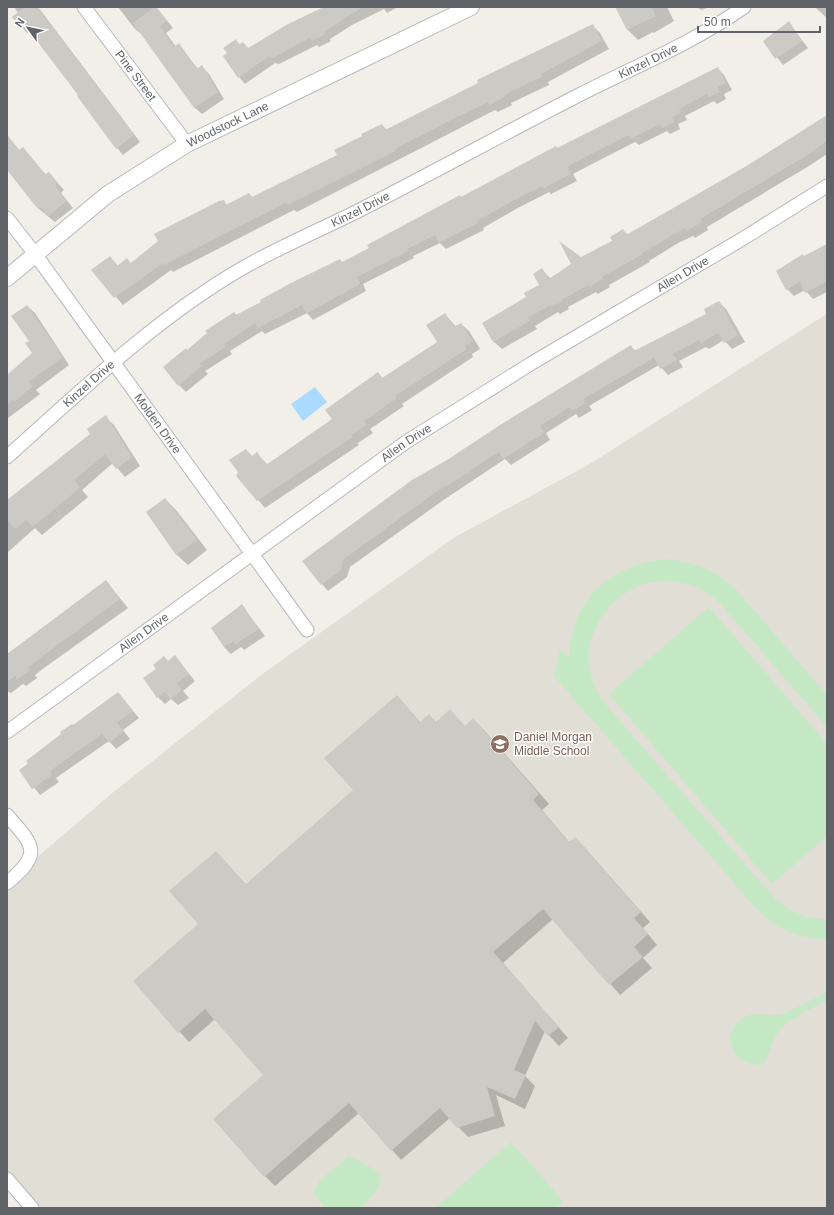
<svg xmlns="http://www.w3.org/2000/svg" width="834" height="1215" viewBox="0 0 834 1215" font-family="Arial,sans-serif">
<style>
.education{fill:#e1ded6}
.green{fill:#c5e8c5}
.water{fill:#aadaff}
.shadow{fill:#0003}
.building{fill:#cccac5}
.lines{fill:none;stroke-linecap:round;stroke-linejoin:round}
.minor-casing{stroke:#b5b8bc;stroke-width:15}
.tertiary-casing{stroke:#b5b8bc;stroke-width:18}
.minor{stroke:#fff;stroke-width:13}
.tertiary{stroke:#fff;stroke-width:16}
.labels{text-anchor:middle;stroke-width:3;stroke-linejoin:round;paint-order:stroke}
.street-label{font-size:12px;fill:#5f6368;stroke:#fff}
.education-label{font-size:12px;fill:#785e54;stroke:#fff;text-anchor:start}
</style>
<rect width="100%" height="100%" fill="#f1efe8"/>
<path class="education" d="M827,314V1208H32L7,1179V883L111,794L261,675L455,537L588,465Z"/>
<g class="green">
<path d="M664,559C691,561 714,569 734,587L827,695V727L719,602C647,538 548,632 607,706L775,899C790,911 807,920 827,919V939C801,940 780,930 761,914L554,676L560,649L569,659C570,601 609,566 664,559Z"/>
<path d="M709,607L827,744V836L772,884L609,694Z"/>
<path d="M827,992V1001C811,1009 784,1020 775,1037C770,1046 769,1057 762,1065C728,1066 719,1028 747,1016C758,1011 770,1017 781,1015Z"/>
<path d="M511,1142L563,1201L555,1208H435Z"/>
<path d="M349,1156L371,1167L381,1176C381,1189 369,1200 360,1208H326L313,1193L320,1180Z"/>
</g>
<path class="water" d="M315,387L327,402L303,421L291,404Z"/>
<g class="shadow">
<path d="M14,7H38L140,142L123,155L117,148L80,95L30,31L27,33L21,26L18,13Z"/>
<path d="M118,7H152L154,9L156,7L173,28L166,33L176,47L179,45L198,69L202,67L209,74L224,99L202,114L195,108L143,35L135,29Z"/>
<path d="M324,7H398L387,13L384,9L352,25L330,39L331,41L319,47L317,45L279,64L275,63L245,84L239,77L228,54L236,41L240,45L243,43L249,49Z"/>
<path d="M622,7H667L674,21L654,33L653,32L638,40L627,29Z"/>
<path d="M695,7H709L702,10Z"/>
<path d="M815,7H827V18L818,10Z"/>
<path d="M789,23L808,48L783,65L764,41Z"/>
<path d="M592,25L600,33L609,49L548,82L549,85L511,103L512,105L498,112L495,110L297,212L294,210L173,272L171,270L123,305L93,271L110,257L118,266L131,263L223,201L228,206L249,194L253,198L338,155L382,125L387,130Z"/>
<path d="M717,68L724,75L732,90L724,94L726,99L717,104L714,101L685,116L687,120L678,124L680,129L670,134L667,131L639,145L635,142L596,162L573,174L577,181L551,194L549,192L516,209L483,228L484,230L446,249L440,243L413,256L414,258L363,284L366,291L313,320L307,313L265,334L262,331L230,351L232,354L205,371L208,374L186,392L179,385L188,351L234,313L237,315L340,260L343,263L461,198Z"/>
<path d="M827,116V154L809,166L707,227L708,230L695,238L693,236L678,243L649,261L650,262L609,285L610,287L598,294L596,292L568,307L569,309L560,314L558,312L535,326L537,329L502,349L494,342L484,324L528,298L540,285L542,270L551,279L581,259L613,241L623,230L628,235L794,139Z"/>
<path d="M7,135L20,151L23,148L46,175L55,180L64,190L61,193L73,208L55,222L39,209L7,169Z"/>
<path d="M827,246V292L813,299L805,290L794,296L787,289Z"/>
<path d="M719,302L726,309L745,342L732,349L724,340L709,349L706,347L679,361L683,367L668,375L659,365L589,406L592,410L579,418L576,414L546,433L550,440L511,465L505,459L445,499L350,567L347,577L328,591L303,561L448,461L631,347L636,351L708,314Z"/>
<path d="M27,306L35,313L69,365L36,390L40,394L7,419V376L34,353L30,341Z"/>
<path d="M445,314L456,327L461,324L469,331L480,349L472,354L473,357L402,404L404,406L370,429L373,433L358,443L359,445L265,508L252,493L253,457L257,454L268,465L333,420L378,373L383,379L438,342Z"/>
<path d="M105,417L114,425L140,466L125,477L113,463L82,490L88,497L42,535L35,528L7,553V505L92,434Z"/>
<path d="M165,499L176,510L207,550L188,565L177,555L147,512Z"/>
<path d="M106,581L128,608L44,668L35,675L37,678L26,686L23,684L11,693L7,691V655Z"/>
<path d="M242,606L265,636L244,650L241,647L231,654L224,647Z"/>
<path d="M175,657L195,681L183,691L189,698L178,705L171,699L165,704L158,697L168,662Z"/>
<path d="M118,693L139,718L123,730L130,739L116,749L109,741L56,778L59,782L40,795L20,770Z"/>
<path d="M397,696L421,723L436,722L465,727L473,719L483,729L549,804L542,810L570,843L575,838L585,848L650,922L643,928L657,945L643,958L652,968L620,995L553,919L503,963L568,1038L559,1046L545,1031L525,1076L535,1086L525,1109L496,1095L505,1126L468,1137L450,1118L401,1160L359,1113L275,1186L265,1176L264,1075L215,1019L189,1042L134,981L199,924L216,852L246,885L354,791Z"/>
</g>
<g class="building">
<path d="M25,7H37L134,135L116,149L77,96L78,95L40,45L23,24L20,27L12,17Z"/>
<path d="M154,7H156L167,21L160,26L174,47L179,43L197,69L202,65L218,92L194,108L133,23Z"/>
<path d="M324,7H363L324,32L325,34L312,41L310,38L272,58L268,57L238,78L223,56L227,53L223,48L236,39L239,45L243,42L248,48L288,24Z"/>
<path d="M615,7H652L656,16L627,30Z"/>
<path d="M789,21L802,41L775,59L763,41Z"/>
<path d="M593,24L602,41L541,74L542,77L504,95L505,97L489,105L488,102L451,120L395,149L396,151L288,205L287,202L164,265L163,263L114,298L91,270L110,256L117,266L127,258L131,263L158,241L154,234L219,201L224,200L226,205L249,193L252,197L337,155L334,150L362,136L361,134L382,124L385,130L478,83L477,80Z"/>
<path d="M718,67L726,83L718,87L720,92L709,97L707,94L679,109L681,113L672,117L674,122L662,128L660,124L631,139L629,135L589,155L567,167L571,174L544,188L542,186L509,203L477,221L478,223L439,243L435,235L407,249L408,251L357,277L360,284L306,314L302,305L258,328L255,323L224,344L226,347L199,364L202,366L178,386L163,367L186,348L187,350L207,333L205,331L234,312L236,315L261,302L260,300L291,283L340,259L342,262L369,248L367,245L447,202L460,195L461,197L556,146L557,148Z"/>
<path d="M827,115V141L801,159L700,219L702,222L686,231L685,228L671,236L642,253L643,254L602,277L603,279L590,287L588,285L562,300L563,301L552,307L550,305L528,318L530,321L493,342L482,323L526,297L524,293L539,285L533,274L542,268L549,279L571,264L559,241L581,257L612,241L610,237L623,229L626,235L745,167Z"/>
<path d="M7,135L19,150L23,147L45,174L49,172L58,183L55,185L67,201L48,216L40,207L38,209L7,170Z"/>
<path d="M827,244V281L805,293L800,282L786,290L776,271L803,254L804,256Z"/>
<path d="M719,301L738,335L724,343L718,333L701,343L699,340L673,354L677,360L660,369L654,358L595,392L583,399L586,403L572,411L569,407L540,426L544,433L503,459L499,452L469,471L470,472L437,491L343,560L341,570L321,585L302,561L412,480L447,460L500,425L631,345L634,351L706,314L704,309Z"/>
<path d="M27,305L63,357L29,382L33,386L14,402L13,400L7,405V375L32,353L25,343L29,341L11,316Z"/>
<path d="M445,313L454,327L461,323L473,341L465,346L467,349L395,396L397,398L364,421L366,425L351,435L353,437L257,501L236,476L238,472L229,460L246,449L252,456L257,452L266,465L332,419L325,410L378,372L382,378L437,342L426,325Z"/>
<path d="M106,415L132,457L116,469L105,454L74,480L80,488L33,527L26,520L15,529L7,519V500L90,434L87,429Z"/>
<path d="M165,498L197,540L176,555L146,512Z"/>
<path d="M106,580L120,599L36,661L28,667L30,670L17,679L15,676L7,682V654Z"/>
<path d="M242,604L259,629L236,644L234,641L224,647L211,628Z"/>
<path d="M175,655L189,674L177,683L182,690L170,699L165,692L157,698L143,678L156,669L153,665L164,656L168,661Z"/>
<path d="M118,692L133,711L117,723L124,731L109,743L102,734L50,771L52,775L32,789L19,770L28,764L26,761L61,734L60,732L72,724L73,725Z"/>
<path d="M397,695L420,722L429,714L436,722L450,709L465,726L473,718L539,794L533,800L569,842L575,837L641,912L634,918L648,934L634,947L643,957L609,985L543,909L493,952L559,1027L548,1036L535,1021L514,1070L526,1075L515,1099L487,1087L495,1116L457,1128L440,1108L391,1151L349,1103L264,1177L213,1119L263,1075L205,1009L178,1033L133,981L198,924L169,891L216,851L246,884L353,790L324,758Z"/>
</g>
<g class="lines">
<g class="minor-casing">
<g id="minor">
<path id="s1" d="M84,7L187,144"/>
<path id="s2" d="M7,218L35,254L307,630"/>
<path id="s3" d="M7,457C81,391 155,319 241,269C279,247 320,230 358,211C432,173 505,133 579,95C634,67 693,43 744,7"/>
<path id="s4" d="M7,732L406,442L532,363L744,238L827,186"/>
<path d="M7,815C34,846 43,853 7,883"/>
<path d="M7,1179L32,1208"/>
</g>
</g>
<g class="tertiary-casing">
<g id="tertiary">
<path id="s5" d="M7,278L108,194L187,144L471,7"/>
</g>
</g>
<use href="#minor" class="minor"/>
<use href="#tertiary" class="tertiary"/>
</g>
<defs>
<g id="school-disc" transform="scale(1)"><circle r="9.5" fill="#8d6e63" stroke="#fff"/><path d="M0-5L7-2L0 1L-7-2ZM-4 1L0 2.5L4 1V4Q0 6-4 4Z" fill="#fff"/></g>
</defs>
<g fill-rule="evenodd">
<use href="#school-disc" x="500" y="744"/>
</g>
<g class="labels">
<g class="street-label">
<text dy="4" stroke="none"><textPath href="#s3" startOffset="758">Kinzel Drive</textPath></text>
<text dy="4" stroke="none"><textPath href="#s1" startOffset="86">Pine Street</textPath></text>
<text dy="4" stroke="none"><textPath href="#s5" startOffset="270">Woodstock Lane</textPath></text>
<text dy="4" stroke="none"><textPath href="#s3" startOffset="434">Kinzel Drive</textPath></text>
<text dy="4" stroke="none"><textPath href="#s4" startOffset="817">Allen Drive</textPath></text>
<text dy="4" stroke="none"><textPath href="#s3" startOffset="110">Kinzel Drive</textPath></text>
<text dy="4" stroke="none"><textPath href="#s2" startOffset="255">Molden Drive</textPath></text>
<text dy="4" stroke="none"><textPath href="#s4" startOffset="493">Allen Drive</textPath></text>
<text dy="4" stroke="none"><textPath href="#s4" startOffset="169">Allen Drive</textPath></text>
</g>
<g class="education-label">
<text x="514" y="741">Daniel Morgan<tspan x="514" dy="14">Middle School</tspan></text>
</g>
</g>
<rect width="834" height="1215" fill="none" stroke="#5f6368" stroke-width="16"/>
<g transform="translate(28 28) rotate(303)" stroke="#ffffff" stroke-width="3" paint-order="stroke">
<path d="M0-3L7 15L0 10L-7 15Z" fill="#5f6368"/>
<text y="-6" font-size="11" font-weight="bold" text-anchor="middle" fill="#5f6368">N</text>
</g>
<path d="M698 26v6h122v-6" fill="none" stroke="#5f6368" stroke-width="2"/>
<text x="704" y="26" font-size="12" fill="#5f6368" stroke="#ffffff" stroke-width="3" paint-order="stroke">50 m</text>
</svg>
